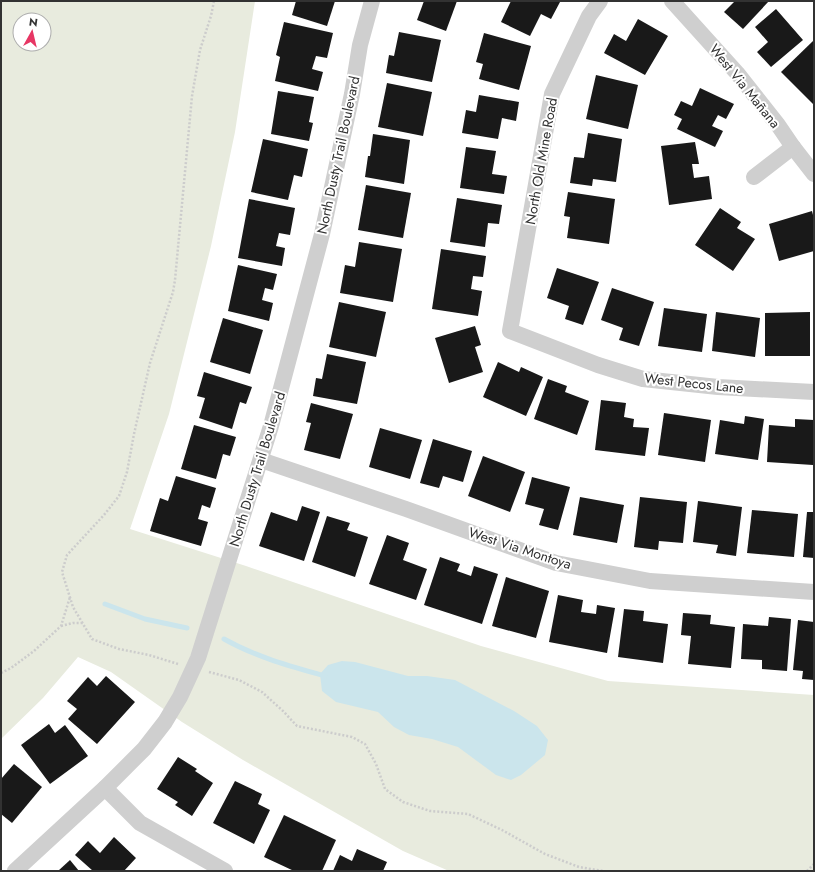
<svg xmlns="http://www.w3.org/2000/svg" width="815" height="872" viewBox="0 0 815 872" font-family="Jost,sans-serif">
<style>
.green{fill:#e8ebde;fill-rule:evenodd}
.water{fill:#cbe5ec}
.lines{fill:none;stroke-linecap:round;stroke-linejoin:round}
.stream{stroke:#cbe5ec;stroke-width:5}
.building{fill:#191919}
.path{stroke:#ccc;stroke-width:2.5;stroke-dasharray:2 2;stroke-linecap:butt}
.street{stroke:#cfcfcf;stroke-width:16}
.labels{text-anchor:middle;stroke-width:4;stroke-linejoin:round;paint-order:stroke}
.street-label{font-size:14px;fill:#323232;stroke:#fff}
</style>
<rect width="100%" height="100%" fill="#fff"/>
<path class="green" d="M1,1H255L235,132L211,246L169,414L130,529L246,566L481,646L608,681L814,695V871H449L403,851L243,760L182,722L111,672L78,657L43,698L1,739ZM20,20H44V44H20Z"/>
<path class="water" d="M342,661L355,662L408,676H427L455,680L514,711L537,726L548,740L545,755L521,775L511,780L496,775L458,747L432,739L409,735L394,727L378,712L336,702L322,691L320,674L328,665Z"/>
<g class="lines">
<g class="stream">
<path d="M105,604L145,619L187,628"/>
<path d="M224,639C256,657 290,666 325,676"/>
</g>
</g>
<g class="building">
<path d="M296,1H335L327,26L292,15Z"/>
<path d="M424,1H457L446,31L417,20Z"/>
<path d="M511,1H557L560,2L551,19L541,14L530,36L501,22Z"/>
<path d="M735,1H769L743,29L724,12Z"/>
<path d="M776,9L803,40L771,67L757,52L768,42L755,27Z"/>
<path d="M638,19L668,36L645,75L604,53L614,34L626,41Z"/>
<path d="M284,22L333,33L327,58L316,56L312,69L323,72L318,91L275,81L280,57L276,55Z"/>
<path d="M399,32L441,40L432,82L386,73L389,55L394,56Z"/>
<path d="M484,33L531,46L519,90L479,79L483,64L476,62Z"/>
<path d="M813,41L814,42V105L781,72Z"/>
<path d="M596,75L638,85L628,129L586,119Z"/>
<path d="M387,83L432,92L423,136L378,127Z"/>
<path d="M700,88L734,104L726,119L718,115L712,126L723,131L715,147L677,129L682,119L674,115L681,101L692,106Z"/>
<path d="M278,91L314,97L309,122L313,123L309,141L271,134Z"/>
<path d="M479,95L519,102L516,121L502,118L498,139L462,133L466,110L476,112Z"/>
<path d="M588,133L622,139L616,182L593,179L592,186L570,183L574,157L584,158Z"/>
<path d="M373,134L410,140L404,184L365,177L368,156H370Z"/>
<path d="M263,139L308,149L302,177L294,175L288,200L251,192Z"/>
<path d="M695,142L699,164H692L694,178L709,176L712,199L669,205L661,146Z"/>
<path d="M466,147L496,151L492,174L507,176L504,194L460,188Z"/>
<path d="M366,185L411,193L403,238L358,230Z"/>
<path d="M568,192L615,199L609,244L567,238L570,217L564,216Z"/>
<path d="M457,198L502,205L499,224L488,223L485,247L450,242Z"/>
<path d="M249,199L295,208L290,235L279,233L276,246L285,248L282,266L238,258Z"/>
<path d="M720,208L741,222L737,228L755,239L733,271L695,245Z"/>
<path d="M812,211L814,219V251L779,261L769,224Z"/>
<path d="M359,242L402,249L393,302L340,293L345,265L355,267Z"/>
<path d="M441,249L486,256L483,277L473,276L471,289L482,291L478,316L432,309Z"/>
<path d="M238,265L277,274L273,290L265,288L262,300L273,303L269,321L228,311Z"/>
<path d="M557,268L599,282L583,325L565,319L569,306L547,298Z"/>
<path d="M612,288L654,302L639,346L619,340L623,328L601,320Z"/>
<path d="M339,302L386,312L376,357L329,347Z"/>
<path d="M664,308L707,314L702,352L658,346Z"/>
<path d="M716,312L760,318L755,357L712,351Z"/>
<path d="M810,312V356H765V313Z"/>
<path d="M223,318L263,330L250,374L210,362Z"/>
<path d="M475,326L481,345L475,347L483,372L449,383L435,338Z"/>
<path d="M327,354L366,362L357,404L313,396L316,378L322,379Z"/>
<path d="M498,362L519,372L521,367L543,377L526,416L483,397Z"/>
<path d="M204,372L252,387L246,404L240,402L232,429L199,418L205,398L197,396Z"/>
<path d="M548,379L567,386L565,392L589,401L577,435L534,419Z"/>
<path d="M601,400L626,403L624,417L634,419L633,427L649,428L645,456L595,450Z"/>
<path d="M311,403L353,414L340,459L304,450L311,423L306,422Z"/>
<path d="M664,413L711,420L705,462L658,455Z"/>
<path d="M745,416L764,419L758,460L715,454L720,420L744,424Z"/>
<path d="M795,419L814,420L813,465L767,462L769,425L795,427Z"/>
<path d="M194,425L236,437L230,456L223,454L216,479L181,469Z"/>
<path d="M380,428L422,440L410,479L369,467Z"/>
<path d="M433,439L472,451L463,482L443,476L439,488L420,483Z"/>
<path d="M483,456L525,472L510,512L468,496Z"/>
<path d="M176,476L216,488L210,508L202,505L198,519L208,522L201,546L150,531L160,498L168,501Z"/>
<path d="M532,477L570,487L558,530L539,525L544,509L525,504Z"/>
<path d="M580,497L624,505L617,543L573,535Z"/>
<path d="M640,497L687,502L683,543L659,541L658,550L634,547Z"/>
<path d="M698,501L742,507L736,556L716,553L718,545L693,542Z"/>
<path d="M302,506L320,512L304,561L259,546L271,512L297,521Z"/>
<path d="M752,510L798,514L794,557L747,553Z"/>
<path d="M807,512H814V558L803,557Z"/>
<path d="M327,516L350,523L347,530L368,537L355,577L312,562Z"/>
<path d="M387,535L409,543L403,560L427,569L416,600L369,584Z"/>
<path d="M440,557L460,564L457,571L471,576L474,566L498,574L482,624L424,605Z"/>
<path d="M506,577L549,591L536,638L492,626Z"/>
<path d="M558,595L583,600L581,612L596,614L597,605L615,608L607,653L549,642Z"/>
<path d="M624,609L644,611L643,621L668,624L663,663L618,657Z"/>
<path d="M683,613L711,615L710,624L735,627L731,668L688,664L691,636L681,635Z"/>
<path d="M769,617L791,619L787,671L762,669V660L741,659L743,624L768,626Z"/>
<path d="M798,620L814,622V680L802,679L803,671L793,670Z"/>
<path d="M106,676L135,702L97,744L68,719L77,709L67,701L88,677L97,686Z"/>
<path d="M49,724L55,733L65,725L88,756L50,784L21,745Z"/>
<path d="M178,757L197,769L195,771L213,783L192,816L175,805L178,802L157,789Z"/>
<path d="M14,764L42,787L12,823L1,814V779Z"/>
<path d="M235,781L262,794L258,804L270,810L254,844L213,823Z"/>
<path d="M284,815L336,840L322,871H294L264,857Z"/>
<path d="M114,837L136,858L124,871H93L75,855L88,841L100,853Z"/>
<path d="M357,849L387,862L383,871H333L340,855L352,861Z"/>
<path d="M70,860L79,871H58Z"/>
</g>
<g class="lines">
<g class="path">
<path d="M61,626L73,623H83"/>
<path d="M178,664L149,655L119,649L92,639L73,607L62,572L67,555L104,515L119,496L127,472L134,434L150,363L173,292L175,280L192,96L200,50L211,16L214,1"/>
<path d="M209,672L239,680L262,692L283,711L297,726L352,737L365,744L376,764L385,789L403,802L430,811L468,814L502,830L545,854L579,867L603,871"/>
<path d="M1,673L11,668L34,651L61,626L70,597"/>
<path d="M807,871L814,864"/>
</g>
<g class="street">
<path d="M600,1L589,16L552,94L510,331L598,365L643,379L718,387L814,392"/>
<path d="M672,1L737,73L778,125L793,147L814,174"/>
<path d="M754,177L793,147"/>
<path d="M261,460L406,509L556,563L650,581L814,592"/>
<path d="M105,788L140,823L225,871"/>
<path d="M15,871L105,788L144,749L165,722L180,697L198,658L271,426L322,234L352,94L360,45L372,1"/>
</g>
</g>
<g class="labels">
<g class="street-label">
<text transform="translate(745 86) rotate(51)" y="5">West Via Mañana</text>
<text transform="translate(338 155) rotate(-78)" y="5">North Dusty Trail Boulevard</text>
<text transform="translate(541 161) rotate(-80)" y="5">North Old Mine Road</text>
<text transform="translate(694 383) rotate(6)" y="5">West Pecos Lane</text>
<text transform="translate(257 469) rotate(-73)" y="5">North Dusty Trail Boulevard</text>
<text transform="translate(520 548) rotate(18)" y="5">West Via Montoya</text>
</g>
</g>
<rect width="815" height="872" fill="none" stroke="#323232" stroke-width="4"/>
<g transform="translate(32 32) rotate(8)"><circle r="19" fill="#ffffff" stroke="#adadad"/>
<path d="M0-3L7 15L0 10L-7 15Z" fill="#e73664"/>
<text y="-6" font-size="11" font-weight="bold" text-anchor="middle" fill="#323232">N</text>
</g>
</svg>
